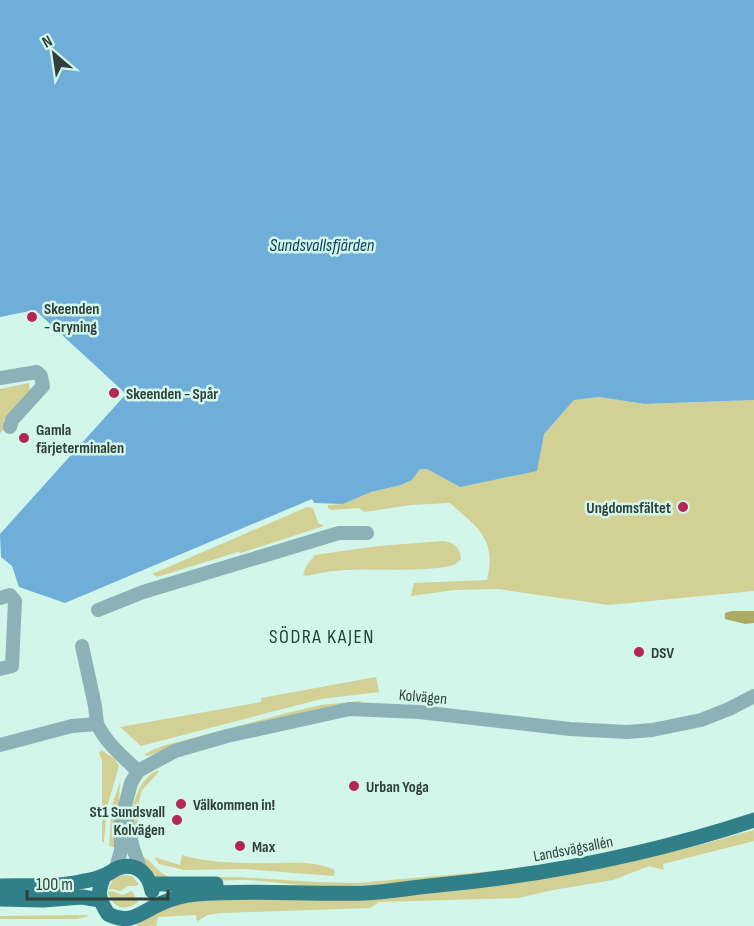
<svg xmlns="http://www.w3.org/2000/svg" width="754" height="926" viewBox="0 0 754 926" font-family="'Sofia Sans Condensed',sans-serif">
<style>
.green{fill:#d2d094}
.forest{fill:#acaa65}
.water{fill:#70aeda}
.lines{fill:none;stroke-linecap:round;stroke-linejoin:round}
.minor{stroke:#8cb2b7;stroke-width:14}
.major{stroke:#307f89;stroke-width:15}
.poi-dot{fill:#b52657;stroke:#d2f6ea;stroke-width:2}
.labels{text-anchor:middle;stroke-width:5;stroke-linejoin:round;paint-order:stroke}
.poi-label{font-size:16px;font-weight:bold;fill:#31403b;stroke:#d2f6ea;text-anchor:start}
.street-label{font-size:16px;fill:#31403b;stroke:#d2f6ea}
.water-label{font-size:18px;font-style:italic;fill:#093c5a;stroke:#d2f6ea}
.quarter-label{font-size:20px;letter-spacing:1.5px;fill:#23433a;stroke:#d2f6ea}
</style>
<rect width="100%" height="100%" fill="#d2f6ea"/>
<g class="green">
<path d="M29,383L30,391L3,421L8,425L0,433V389Z"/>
<path d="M599,397L645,404L754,400V591L608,605L498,589L454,590L411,596L414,583L487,580C497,539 478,528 450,503L411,505L365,512L359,508L331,510L328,508V505L343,504L371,492L401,485L412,480L420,469H427L460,487L544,434L574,400Z"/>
<path d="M307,507L313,508L318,523L324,526L241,553L238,552L157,577L152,574Z"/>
<path d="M444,541C455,543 460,548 461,559C457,563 455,565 450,566C403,575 354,563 307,576L303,575L306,566L315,555L378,546Z"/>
<path d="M376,677L379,692L321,699L141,746L120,727L261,702V698Z"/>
<path d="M361,701L360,703L179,745L148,756L144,755L154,749L166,745L291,712L321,705Z"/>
<path d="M101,750L115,759L119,766L107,807L104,842H102V760L99,753Z"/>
<path d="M158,770L159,772L142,790L137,810L139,834L137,838C125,818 136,779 158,770Z"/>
<path d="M120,782L117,848L109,846L112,805Z"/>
<path d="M754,830V841L663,864L664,870L649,866L613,880L553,890L518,898L379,902L370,908L221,913L207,915L197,922L196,915L158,917L156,926H136L137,923L182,901L453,891L562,875L692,847Z"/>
<path d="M182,855C213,864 244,863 275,863C298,863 314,861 335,870L334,876L245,869L184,870L159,864L154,857L180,865Z"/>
<path d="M143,857C153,861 156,872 169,877H238L315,882L357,883L493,871L546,864V866C472,875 398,886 323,886C297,886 272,881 246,880C228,880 168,883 155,876C148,873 145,864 143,857Z"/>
<path d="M122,875L132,876L139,884L136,886H128L120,891L112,889L108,890L113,879Z"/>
<path d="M112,891L122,895L132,891L138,902C125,912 112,908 108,892Z"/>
<path d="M86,915L89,916L77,919H0V916Z"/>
</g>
<path class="forest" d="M732,611H754V623L745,624L725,619V613Z"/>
<path class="water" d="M0,0H754V400L645,404L599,397L574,400L544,434L537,471L460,487L427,469H420L412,480L401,485L371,492L343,504L314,503L312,499L65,603L19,587L12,566L1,557L0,534L126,394L35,310L0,317Z"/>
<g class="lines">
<g class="minor">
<path d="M0,378L37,372L41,376L43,386L12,420L10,427"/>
<path d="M0,598L10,595L15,601L12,666L0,669"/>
<path d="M98,610L143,592L339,533H367"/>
<path d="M82,646L95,706L97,724"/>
<path d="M0,745L72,726L97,724C107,744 122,756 138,771"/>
<path d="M126,819L133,848L141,871"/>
<path d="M116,868L121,850V823L124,815L125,806L131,783L138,771L175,751L227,736L350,709L419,712L570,729L627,732L652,730L701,720L729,709L754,696"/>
</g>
<g class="major">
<path d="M104,876C97,893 98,898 108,914C132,926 140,912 162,903C173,898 184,895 197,894C253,889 309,895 365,893C387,892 408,888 429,886C540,876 648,855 754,820"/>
<path d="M151,884H216"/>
<path d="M0,886C28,885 57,888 84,881C90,880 97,879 103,876C113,872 119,864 133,867C144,870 150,880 152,891"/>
<path d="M0,899L43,900L82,897L100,900"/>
</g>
</g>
<g class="poi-dot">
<circle cx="32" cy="317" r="6"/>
<circle cx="114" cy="393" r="6"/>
<circle cx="24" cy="438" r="6"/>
<circle cx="683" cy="507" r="6"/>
<circle cx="639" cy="652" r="6"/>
<circle cx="354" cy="786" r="6"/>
<circle cx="181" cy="804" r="6"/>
<circle cx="177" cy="820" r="6"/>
<circle cx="240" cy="846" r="6"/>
</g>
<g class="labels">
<g class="poi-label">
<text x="44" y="314">Skeenden<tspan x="44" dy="18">- Gryning</tspan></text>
<text x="126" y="399">Skeenden - Spår</text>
<text x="36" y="435">Gamla<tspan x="36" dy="18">färjeterminalen</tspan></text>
<text x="671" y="513" text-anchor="end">Ungdomsfältet</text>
<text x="651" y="658">DSV</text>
<text x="366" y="792">Urban Yoga</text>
<text x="193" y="810">Välkommen in!</text>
<text x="165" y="817" text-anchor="end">St1 Sundsvall<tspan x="165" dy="18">Kolvägen</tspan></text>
<text x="252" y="852">Max</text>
</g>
<g class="street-label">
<text transform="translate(423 696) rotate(5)" y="6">Kolvägen</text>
<text transform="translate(573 848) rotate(-11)" y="6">Landsvägsallén</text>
</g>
<g class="water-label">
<text x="322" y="251">Sundsvallsfjärden</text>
</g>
<g class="quarter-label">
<text x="322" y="643">SÖDRA KAJEN</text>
</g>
</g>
<g transform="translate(54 54) rotate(331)" stroke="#d2f6ea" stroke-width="4.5" paint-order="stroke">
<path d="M0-4.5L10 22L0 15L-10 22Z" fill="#31403b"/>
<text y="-9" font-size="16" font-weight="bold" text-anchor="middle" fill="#31403b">N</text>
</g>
<path d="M27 890v9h141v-9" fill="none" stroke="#31403b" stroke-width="3"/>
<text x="36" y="890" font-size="18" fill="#31403b" stroke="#d2f6ea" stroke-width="4.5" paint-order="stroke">100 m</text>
</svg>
